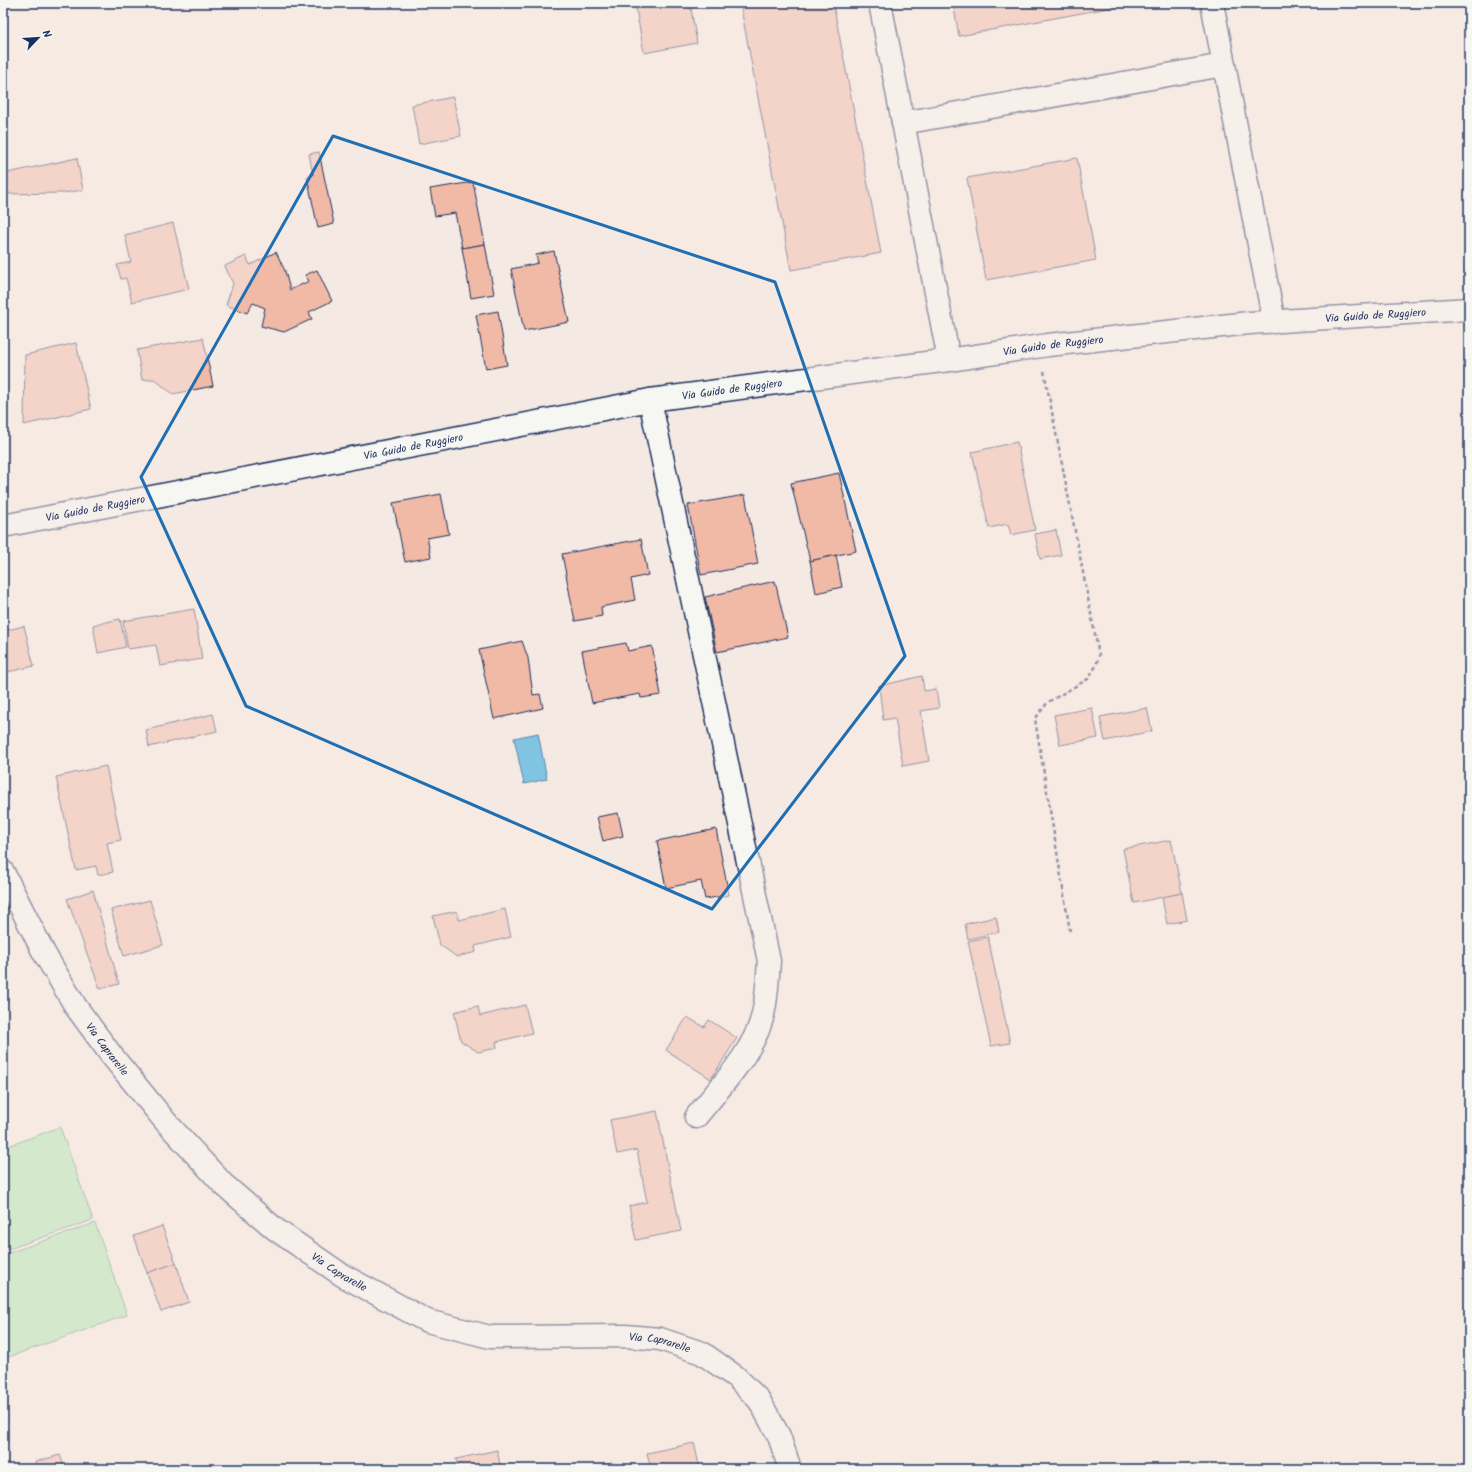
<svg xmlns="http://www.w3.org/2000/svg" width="1472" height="1472" viewBox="0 0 1472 1472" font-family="Kalam,sans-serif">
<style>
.green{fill:#ace7ad;stroke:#648b86}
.water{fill:#81c4e2;stroke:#5888ad}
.building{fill:#f1baa7;stroke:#1b2f5e}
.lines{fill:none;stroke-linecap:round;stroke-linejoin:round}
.street-casing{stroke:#1b2f5e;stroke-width:25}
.path{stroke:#1b2f5e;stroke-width:2.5;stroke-dasharray:4 3;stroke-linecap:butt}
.street{stroke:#f6f6f2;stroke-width:22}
.marked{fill:none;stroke:#1f6fb2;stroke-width:3;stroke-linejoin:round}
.labels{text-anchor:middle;stroke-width:3;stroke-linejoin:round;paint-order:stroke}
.street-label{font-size:11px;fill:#1b2f5e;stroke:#f6f6f2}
</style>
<rect width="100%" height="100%" fill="#f5eae3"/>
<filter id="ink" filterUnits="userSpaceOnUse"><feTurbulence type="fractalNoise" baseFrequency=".025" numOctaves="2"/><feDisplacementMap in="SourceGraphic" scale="8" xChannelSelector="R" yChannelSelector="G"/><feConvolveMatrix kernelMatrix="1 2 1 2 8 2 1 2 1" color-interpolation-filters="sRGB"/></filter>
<g filter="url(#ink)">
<g class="green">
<path d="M60,1127L93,1220L3,1251V1148Z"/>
<path d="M95,1223L127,1315L3,1359V1255Z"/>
</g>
<path class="water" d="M538,733L547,779L524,784L514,738Z"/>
<g class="building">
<path d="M635,3H690L697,43L644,53Z"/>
<path d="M740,3H833L881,253L791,270Z"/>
<path d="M953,3H1135L959,36Z"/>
<path d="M453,97L461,136L419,144L412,105Z"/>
<path d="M319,152L334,224L318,228L307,177L313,175L309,154Z"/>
<path d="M77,158L83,190L63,193L3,194V174Z"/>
<path d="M1077,158L1096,260L986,280L967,178Z"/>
<path d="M473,182L485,244L462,248L455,213L435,216L430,189Z"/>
<path d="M173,223L189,289L132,302L126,278L121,279L117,265L131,262L125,235Z"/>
<path d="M485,244L494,294L471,298L462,248Z"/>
<path d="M554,251L569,322L524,331L511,269L538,263L536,255Z"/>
<path d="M276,252L285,271L290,290L309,281L305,275L317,270L332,301L309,312L312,319L284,332L261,326L265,308L253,303L247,313L226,305L233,284L225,266L246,256L250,265Z"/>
<path d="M498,311L507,365L486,369L476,315Z"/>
<path d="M203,338L213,386L173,394L154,379L142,380L137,350Z"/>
<path d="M76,343L91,409L24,425L25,355Z"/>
<path d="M1017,442L1035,530L1011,535L1008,524L989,528L972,452Z"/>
<path d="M839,473L856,551L810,561L791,483Z"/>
<path d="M441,494L449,534L427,538L431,557L405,562L393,503Z"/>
<path d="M745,495L758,564L701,575L688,505Z"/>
<path d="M1056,530L1061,555L1040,559L1035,534Z"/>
<path d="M641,539L648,575L631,579L635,600L601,607L602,616L575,621L562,554Z"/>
<path d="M836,555L842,587L816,593L810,561Z"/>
<path d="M775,581L788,637L717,652L705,597Z"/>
<path d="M194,609L202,659L160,666L156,645L128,649L123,621Z"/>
<path d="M120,619L126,647L98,653L93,625Z"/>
<path d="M24,626L34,666L3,673V631Z"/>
<path d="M522,641L528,658L533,695L540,694L543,708L494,719L479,650Z"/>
<path d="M626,643L628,651L652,646L661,695L641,698L640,694L592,703L582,651Z"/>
<path d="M922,676L924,691L936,689L939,708L921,711L929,761L903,766L895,718L883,720L879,686Z"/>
<path d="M1092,708L1098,738L1060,745L1054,715Z"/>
<path d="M1147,708L1152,731L1105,741L1100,717Z"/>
<path d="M213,714L217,731L149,747L146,730Z"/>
<path d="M106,766L121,840L107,843L113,872L98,875L96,866L76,870L56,777Z"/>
<path d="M618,813L623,836L603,841L597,817Z"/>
<path d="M716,829L729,895L705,899L701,881L666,888L657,841Z"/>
<path d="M1171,840L1182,893L1134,903L1123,849Z"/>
<path d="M93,890L119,984L100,989L67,899Z"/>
<path d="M1182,893L1187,920L1167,924L1162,897Z"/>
<path d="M150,900L163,945L124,956L111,910Z"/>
<path d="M505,909L511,937L475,946L476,952L457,957L440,945L433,916L457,911L459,920Z"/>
<path d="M996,917L999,932L968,939L965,924Z"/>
<path d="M988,937L1010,1043L991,1046L968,941Z"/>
<path d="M525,1005L532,1033L496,1042L497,1048L478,1052L461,1041L454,1012L478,1006L480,1016Z"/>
<path d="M687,1017L704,1027L709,1020L737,1038L711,1079L666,1050Z"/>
<path d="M657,1111L681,1231L636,1240L629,1206L647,1202L637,1150L617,1154L610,1120Z"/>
<path d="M162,1226L176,1263L147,1273L134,1236Z"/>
<path d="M176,1263L189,1302L161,1312L147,1273Z"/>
<path d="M694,1443L700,1469H651L647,1453Z"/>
<path d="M497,1450L501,1469H458L456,1459Z"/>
<path d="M60,1455L65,1469H38L35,1462Z"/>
<path d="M613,1463L615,1469H586Z"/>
</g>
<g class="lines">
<g class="street-casing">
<g id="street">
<path d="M880,3L949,360"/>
<path d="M1212,3L1274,322"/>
<path d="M903,123L1212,67"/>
<path d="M650,400L769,961C767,984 767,1008 758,1030C745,1061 717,1091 696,1117"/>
<path id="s1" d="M3,526L650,400L949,360L1048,345L1249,323L1469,309"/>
<path id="s2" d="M3,872L44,953L76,1007L112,1056L165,1121L223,1184L275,1229L342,1275L427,1321L490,1337L625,1336L660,1339L702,1353L736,1377L759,1400L779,1436L790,1469"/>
</g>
</g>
<path class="path" d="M1044,371L1099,655L1096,666L1088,679L1048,702L1035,719L1070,931"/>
<use href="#street" class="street"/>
</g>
</g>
<path d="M0 0H1472V1472H0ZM333,136L775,282L905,656L712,909L246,706L141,477Z" fill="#f5eae3" fill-opacity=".55" fill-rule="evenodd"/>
<path class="marked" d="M333,136L775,282L905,656L712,909L246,706L141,477Z"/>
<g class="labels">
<g class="street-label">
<text dy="4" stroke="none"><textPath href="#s1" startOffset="1390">Via Guido de Ruggiero</textPath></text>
<text dy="4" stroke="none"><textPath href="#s1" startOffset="1066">Via Guido de Ruggiero</textPath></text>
<text dy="4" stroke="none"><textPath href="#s1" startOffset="742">Via Guido de Ruggiero</textPath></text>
<text dy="4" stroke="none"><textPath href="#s1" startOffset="418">Via Guido de Ruggiero</textPath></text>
<text dy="4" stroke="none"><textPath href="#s1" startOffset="94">Via Guido de Ruggiero</textPath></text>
<text dy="4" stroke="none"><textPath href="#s2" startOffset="206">Via Caprarelle</textPath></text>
<text dy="4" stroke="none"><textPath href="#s2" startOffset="530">Via Caprarelle</textPath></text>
<text dy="4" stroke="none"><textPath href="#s2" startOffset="866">Via Caprarelle</textPath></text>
</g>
</g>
<rect width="1472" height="1472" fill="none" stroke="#f6f6f2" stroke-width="16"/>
<rect x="8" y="8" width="1456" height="1456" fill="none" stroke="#1b2f5e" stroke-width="1.5" filter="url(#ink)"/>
<g transform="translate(38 38) rotate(65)" stroke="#f6f6f2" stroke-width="3" paint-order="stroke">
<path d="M0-3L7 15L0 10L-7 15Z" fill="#1b2f5e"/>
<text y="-6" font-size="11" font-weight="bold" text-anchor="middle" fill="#1b2f5e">N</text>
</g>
</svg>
